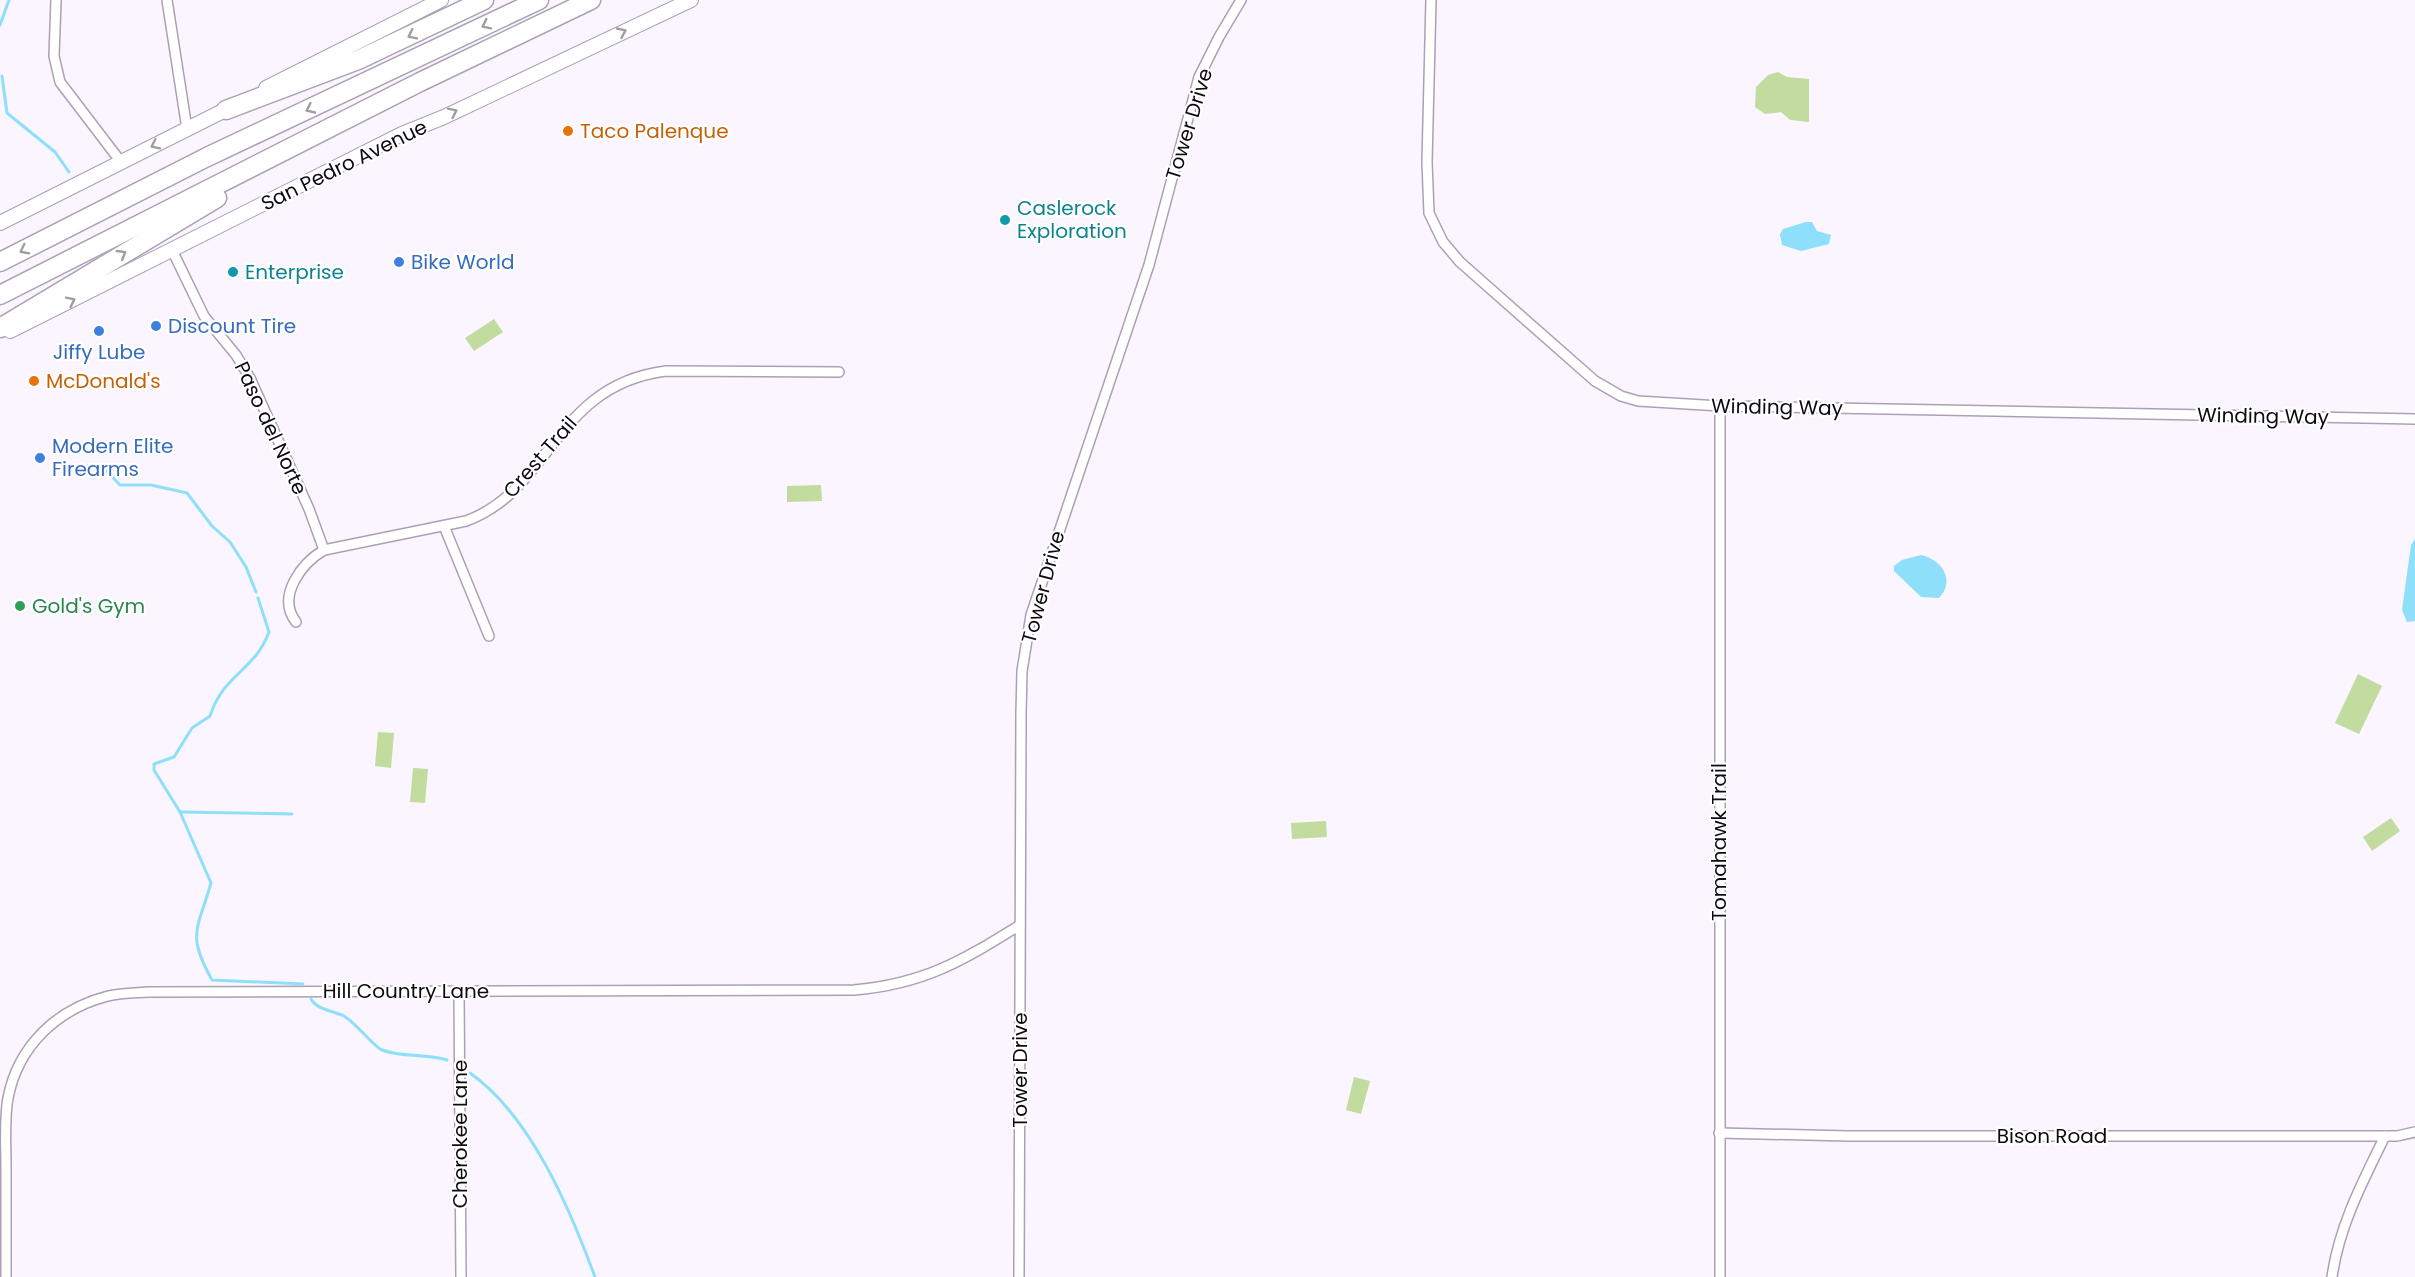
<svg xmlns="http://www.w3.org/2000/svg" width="2415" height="1277" viewBox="0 0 2415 1277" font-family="Poppins,sans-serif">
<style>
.green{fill:#c2db9e}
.water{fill:#8ddffa}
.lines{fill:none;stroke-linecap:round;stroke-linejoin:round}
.stream{stroke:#8ddffa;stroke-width:3}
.street-casing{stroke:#aba0b5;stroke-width:12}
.secondary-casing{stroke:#aba0b5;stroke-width:16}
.highway-casing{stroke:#aba0b5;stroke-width:21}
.street{stroke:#fff;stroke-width:9}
.secondary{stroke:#fff;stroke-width:14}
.highway{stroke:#fff;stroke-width:18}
.oneway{stroke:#9e9da0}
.food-dot{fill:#e8710a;stroke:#fff;stroke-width:2}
.culture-dot{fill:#0f9aa8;stroke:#fff;stroke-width:2}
.shop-dot{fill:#3f7fe0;stroke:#fff;stroke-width:2}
.leisure-dot{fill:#2e9e5b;stroke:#fff;stroke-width:2}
.labels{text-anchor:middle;stroke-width:4.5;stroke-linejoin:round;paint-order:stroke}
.street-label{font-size:20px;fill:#0d0911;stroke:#fff}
.food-label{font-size:20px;fill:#c56008;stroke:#fff;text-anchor:start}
.culture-label{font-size:20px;fill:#0d838f;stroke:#fff;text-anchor:start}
.shop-label{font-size:20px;fill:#366cbe;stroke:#fff;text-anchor:start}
.leisure-label{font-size:20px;fill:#27864d;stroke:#fff;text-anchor:start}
</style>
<rect width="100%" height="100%" fill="#faf5ff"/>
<g class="green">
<path d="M1778,72L1787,77L1809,79V122L1790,120L1781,112L1765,114L1755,107L1756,87L1768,75Z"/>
<path d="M494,319L503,332L474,351L465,338Z"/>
<path d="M821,485L822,501L787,502V486Z"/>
<path d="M2358,674L2382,686L2359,734L2335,723Z"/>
<path d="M378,732L394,733L391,768L375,766Z"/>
<path d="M413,768L428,769L425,803L410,802Z"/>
<path d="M2391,818L2400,831L2372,851L2363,837Z"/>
<path d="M1326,821L1327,837L1292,839L1291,823Z"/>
<path d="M1354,1077L1370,1081L1361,1114L1346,1110Z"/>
</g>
<g class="water">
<path d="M1806,222H1812L1817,231L1831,235L1829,244L1801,251L1782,245L1780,234L1783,229Z"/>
<path d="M2415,539V621L2407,622L2402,610L2411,545Z"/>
<path d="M1921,555C1941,559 1956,580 1939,598L1921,597L1894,571V566L1902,560Z"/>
</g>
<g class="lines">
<g class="stream">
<path d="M0,25L9,0"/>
<path d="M2,76L7,113L55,152L69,172"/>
<path d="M105,469L120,485H151L187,493L212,526L230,542L246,567L256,592"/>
<path d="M258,598L269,632C254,672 224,673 210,716L192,728L174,757L154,764V770L180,812L211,883C198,929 186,934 212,980L303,984"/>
<path d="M180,812L292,814"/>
<path d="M311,999C317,1010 334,1011 344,1016C357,1024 374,1047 382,1050C403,1058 426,1053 447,1060"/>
<path d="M470,1073C531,1116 570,1209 595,1277"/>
</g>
<g class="street-casing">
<g id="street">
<path d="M56,0L54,56L60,82L121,162"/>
<path d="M167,0L187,129"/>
<path d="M1431,0L1427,162L1429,213L1443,242L1460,262L1595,381L1621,396L1638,401L1720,406L2415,419"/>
<path d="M172,250L204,316L236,355L250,378L309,509L324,550"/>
<path d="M444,526L489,636"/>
<path d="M296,622C276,596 302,563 324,550L466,521C552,490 554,385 666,371L839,372"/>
<path d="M459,991L461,1277"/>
<path d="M1719,1133L1848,1136H2397L2415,1132"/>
<path d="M6,1277C6,1240 6,1204 6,1167C6,1145 4,1120 8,1098C18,1046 57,1009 108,996C120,993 135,993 149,992L854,990C924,984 962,961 1020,925"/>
<path d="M1019,1277L1021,713L1022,671L1031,615L1149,265L1199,77L1219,37L1241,0"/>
<path d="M1720,1277V406"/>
<path d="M2332,1277C2339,1226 2363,1181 2385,1136"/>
</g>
</g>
<g class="secondary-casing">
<g id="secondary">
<path d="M266,88L441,0"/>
<path d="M0,223L233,106"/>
<path d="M10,331L402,134L444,117L691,0"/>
</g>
</g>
<g class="highway-casing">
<g id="highway">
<path d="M226,110L358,60L484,0"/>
<path d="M0,262L207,157L539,0"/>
<path d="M0,295L420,82L591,0"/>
<path d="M0,328L217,198"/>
</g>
</g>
<use href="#street" class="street"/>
<use href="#secondary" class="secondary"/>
<use href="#highway" class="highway"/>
</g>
<defs><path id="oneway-chevron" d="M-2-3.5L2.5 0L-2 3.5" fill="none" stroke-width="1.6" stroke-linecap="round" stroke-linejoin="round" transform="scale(1.5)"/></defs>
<g class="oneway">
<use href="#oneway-chevron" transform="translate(486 25) rotate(154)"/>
<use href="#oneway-chevron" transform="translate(622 32) rotate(-25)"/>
<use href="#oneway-chevron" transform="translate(412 35) rotate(154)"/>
<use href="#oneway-chevron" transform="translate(310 109) rotate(155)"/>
<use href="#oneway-chevron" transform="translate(453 112) rotate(-26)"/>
<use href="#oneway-chevron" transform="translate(155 145) rotate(154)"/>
<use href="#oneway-chevron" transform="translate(24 250) rotate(153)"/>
<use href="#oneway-chevron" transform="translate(122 254) rotate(-31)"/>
<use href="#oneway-chevron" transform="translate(71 301) rotate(-26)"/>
</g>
<g class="food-dot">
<circle cx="568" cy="131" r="6"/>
<circle cx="34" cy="381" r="6"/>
</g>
<g class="culture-dot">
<circle cx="1005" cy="220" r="6"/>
<circle cx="233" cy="272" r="6"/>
</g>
<g class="shop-dot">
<circle cx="399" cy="262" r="6"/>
<circle cx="156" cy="326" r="6"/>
<circle cx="99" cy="331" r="6"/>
<circle cx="40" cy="458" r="6"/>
</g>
<circle class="leisure-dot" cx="20" cy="606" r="6"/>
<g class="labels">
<g class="street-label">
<text transform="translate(1189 124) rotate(-73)" y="7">Tower Drive</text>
<text transform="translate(344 165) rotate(-26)" y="7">San Pedro Avenue</text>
<text transform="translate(1777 407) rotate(1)" y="7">Winding Way</text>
<text transform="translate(2263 416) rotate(1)" y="7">Winding Way</text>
<text transform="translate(271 428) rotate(65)" y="7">Paso del Norte</text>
<text transform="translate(540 457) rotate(-49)" y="7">Crest Trail</text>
<text transform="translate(1043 587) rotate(-75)" y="7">Tower Drive</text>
<text transform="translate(1719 842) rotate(-90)" y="7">Tomahawk Trail</text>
<text x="406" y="998">Hill Country Lane</text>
<text transform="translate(1020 1070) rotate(-90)" y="7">Tower Drive</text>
<text transform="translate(460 1134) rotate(-90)" y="7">Cherokee Lane</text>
<text x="2052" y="1143">Bison Road</text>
</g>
<g class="food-label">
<text x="580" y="138">Taco Palenque</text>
<text x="46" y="388">McDonald's</text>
</g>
<g class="culture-label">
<text x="1017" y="215">Caslerock<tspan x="1017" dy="23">Exploration</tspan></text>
<text x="245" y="279">Enterprise</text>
</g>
<g class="shop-label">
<text x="411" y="269">Bike World</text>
<text x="168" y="333">Discount Tire</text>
<text x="99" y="359" text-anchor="middle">Jiffy Lube</text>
<text x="52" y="453">Modern Elite<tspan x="52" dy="23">Firearms</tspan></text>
</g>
<g class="leisure-label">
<text x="32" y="613">Gold's Gym</text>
</g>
</g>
</svg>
